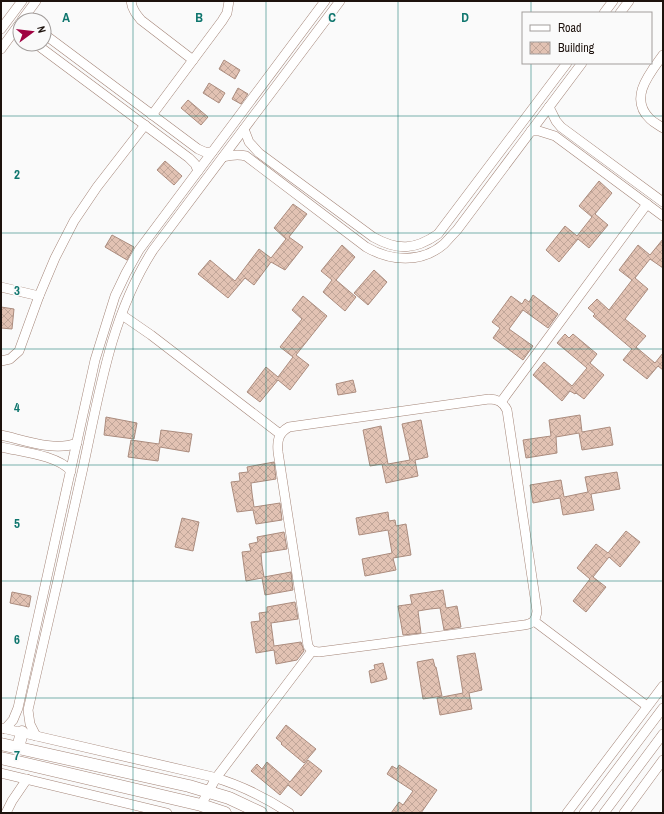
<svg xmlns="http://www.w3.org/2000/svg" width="664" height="814" viewBox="0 0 664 814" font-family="'Archivo Narrow',sans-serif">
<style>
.building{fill:url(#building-cross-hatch);stroke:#ab8c7e}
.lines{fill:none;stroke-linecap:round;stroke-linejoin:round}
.street-casing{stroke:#a48578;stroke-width:10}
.secondary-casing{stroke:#a48578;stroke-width:13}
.street{stroke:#fff;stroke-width:9}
.secondary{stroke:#fff;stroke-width:12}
.grid{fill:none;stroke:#0f766e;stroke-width:1;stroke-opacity:0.55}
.grid-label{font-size:13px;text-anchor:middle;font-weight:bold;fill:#0f766e;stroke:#fafafa;stroke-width:3.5;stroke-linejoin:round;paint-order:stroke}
</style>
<defs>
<pattern id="building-cross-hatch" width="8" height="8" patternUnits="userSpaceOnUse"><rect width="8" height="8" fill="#e2c2b3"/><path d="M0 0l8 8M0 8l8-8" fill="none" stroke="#c1a699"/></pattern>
</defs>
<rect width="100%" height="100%" fill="#fafafa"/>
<g class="building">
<path d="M224,60L240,70L235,79L219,69Z"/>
<path d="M209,83L225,93L219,103L203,93Z"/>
<path d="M238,88L248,94L241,104L232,99Z"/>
<path d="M188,100L208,117L201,125L181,108Z"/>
<path d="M165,161L182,176L174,185L157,170Z"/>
<path d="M599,181L612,193L595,214L608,225L589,248L578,239L559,262L546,250L565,226L577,236L592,217L579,206Z"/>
<path d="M293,204L307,214L289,237L303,247L285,270L271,262L254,285L245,278L228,298L198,274L210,260L235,281L259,249L271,258L286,239L274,228Z"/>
<path d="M112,235L134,247L127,260L105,247Z"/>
<path d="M663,239V268L650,259L635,278L648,289L625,319L646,336L636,347L655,363L663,353V370L658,366L647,379L623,360L632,349L593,316L595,314L588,308L597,299L609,310L632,280L619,270L638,245L650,255Z"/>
<path d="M342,245L355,257L336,280L356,297L345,311L323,292L332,280L321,271Z"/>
<path d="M374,270L387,282L368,305L354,293Z"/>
<path d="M533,295L558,314L548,328L523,310L509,329L533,346L523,360L493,338L500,328L492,322L511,296L522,304L525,299L529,302Z"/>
<path d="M303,296L327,316L296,355L309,365L290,390L278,380L260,402L247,392L266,367L278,377L293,357L280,347L302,319L292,310Z"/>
<path d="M1,307L14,309L12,329L1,328Z"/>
<path d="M565,334L569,338L573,334L597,354L590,363L604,375L584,399L576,393L575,394L570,391L562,401L533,375L544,362L572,386L587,368L557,343Z"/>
<path d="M353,380L356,392L338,395L336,384Z"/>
<path d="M580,415L582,432L610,427L613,445L582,450L579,433L556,437L557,453L526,458L523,440L551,436L549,420Z"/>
<path d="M106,417L137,423L134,439L104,435Z"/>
<path d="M421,420L428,457L415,460L418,476L386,483L382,464L370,466L363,430L381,426L388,464L410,460L402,424Z"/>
<path d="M161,430L192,434L189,452L160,447L158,461L128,457L131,440L159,444Z"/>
<path d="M274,462L276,479L251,483L252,493L254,507L280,503L282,520L256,524L253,510L237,512L231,482L240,481L239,473L248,472L247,467Z"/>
<path d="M617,472L620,489L591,494L594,510L563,515L560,498L533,503L530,485L561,480L564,497L588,492L585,477Z"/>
<path d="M388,512L389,521L395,520L396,526L406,524L411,555L393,558L396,570L365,576L362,559L392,553L388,530L359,535L356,518Z"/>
<path d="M182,518L199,522L193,551L175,547Z"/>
<path d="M626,531L640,542L620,567L609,557L593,577L606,587L586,612L573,601L590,579L577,568L596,544L608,553Z"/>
<path d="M284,532L287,549L261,553L262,565L264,577L291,572L293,590L265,595L262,578L246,581L242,552L251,551L249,544L258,542L257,537Z"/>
<path d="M443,590L446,608L457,606L461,627L444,630L440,608L430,609L418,611L421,633L403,635L398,606L412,604L410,595Z"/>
<path d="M12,592L31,596L29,607L10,603Z"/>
<path d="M295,602L298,619L271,623L274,646L301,642L304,651L297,660L276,664L274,650L256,653L251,622L260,621L259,613L267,612V607Z"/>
<path d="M475,653L482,690L469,693L472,709L440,715L437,698L463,693L457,656Z"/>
<path d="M433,659L435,667H436L442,696L423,699L417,662Z"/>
<path d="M383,663L387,679L371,683L369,671L375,669L374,665Z"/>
<path d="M286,725L316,749L304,763L281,744L282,743L276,738Z"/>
<path d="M308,760L322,771L301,796L288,785L280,795L251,771L257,764L262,769L267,762L290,782Z"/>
<path d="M399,765L437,790L421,813H391L399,802L403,805L413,791L387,774L392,766L397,769Z"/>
</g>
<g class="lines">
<g class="street-casing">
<g id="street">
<path d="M131,1C132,9 136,14 141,20L193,60"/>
<path d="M604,13L613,1"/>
<path d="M620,13L629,1"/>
<path d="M22,20L36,1"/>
<path d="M1,29L22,1"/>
<path d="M44,34L198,149L205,152H212"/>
<path d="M36,44L189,158L195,164L198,171"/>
<path d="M1,49L20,23"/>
<path d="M663,55C650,73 628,98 650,119C654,123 659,125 663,128"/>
<path d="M549,107L556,121L561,127L663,202"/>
<path d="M152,115L222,21L227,13L229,1"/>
<path d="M244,129L249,142L259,153L373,237C398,251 415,250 438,234L567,63"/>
<path d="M531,131H539L555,136L663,216"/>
<path d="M223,157C231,155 237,154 246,156L366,247C390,261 421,264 444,244C448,240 452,235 457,230L582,63"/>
<path d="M1,287L39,296"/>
<path d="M122,315L151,335L280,434"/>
<path d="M1,361L10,359L19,351L39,296L55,258L74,221L97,187L145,125"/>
<path d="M489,399C498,399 503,402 507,410L537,611C536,620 533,624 524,625L319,652L312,651L308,646L278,452C277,441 278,433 289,427Z"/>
<path d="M501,402L647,204"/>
<path d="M1,435C24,440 54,452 77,443"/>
<path d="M1,447C22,452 57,455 71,471"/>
<path d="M534,621L647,706"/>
<path d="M2,728L213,777C240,785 265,797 289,813"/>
<path d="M5,729L13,720L18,708L95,360L115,296L126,273L139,250L325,1"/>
<path d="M36,736L30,724L28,710C47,629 65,549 83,468C99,394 111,315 153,250L340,1"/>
<path d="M1,773L167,813"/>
<path d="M201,805L216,778L312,651"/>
<path d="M6,813L12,801L27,779"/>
<path d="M567,813L663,686"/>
<path d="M584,813L663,708"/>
<path d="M604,813L663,734"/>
<path d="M624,813L663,760"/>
</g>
</g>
<g class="secondary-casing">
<g id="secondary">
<path d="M1,744L189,786L229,798L261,813"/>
<path d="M18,748L22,732"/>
<path d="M1,758L201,805L225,813"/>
</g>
</g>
<use href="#street" class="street"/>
<use href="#secondary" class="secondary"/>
</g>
<path class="grid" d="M133,1V813M266,1V813M398,1V813M531,1V13M531,63V813M1,116H663M1,233H663M1,349H663M1,465H663M1,581H663M1,698H663"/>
<g class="grid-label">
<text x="66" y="22">A</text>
<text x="199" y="22">B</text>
<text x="332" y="22">C</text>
<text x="465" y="22">D</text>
<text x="17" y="179">2</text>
<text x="17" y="295">3</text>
<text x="17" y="412">4</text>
<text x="17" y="528">5</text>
<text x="17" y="644">6</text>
<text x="17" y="760">7</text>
</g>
<rect width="664" height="814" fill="none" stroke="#1d120d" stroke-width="4"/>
<rect x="522" y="12" width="130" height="52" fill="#fafafa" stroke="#a29d9b"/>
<rect x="530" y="25" width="20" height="6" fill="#ffffff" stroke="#a29d9b"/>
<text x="558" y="32" font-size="12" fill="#1d120d">Road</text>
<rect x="530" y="42" width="20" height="12" fill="url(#building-cross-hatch)" stroke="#a29d9b"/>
<text x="558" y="52" font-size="12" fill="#1d120d">Building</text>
<g transform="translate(32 32) rotate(75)"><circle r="19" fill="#fafafa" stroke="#a29d9b"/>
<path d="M0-3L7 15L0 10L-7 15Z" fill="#a00242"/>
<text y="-6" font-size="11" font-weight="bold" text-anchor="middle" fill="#1d120d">N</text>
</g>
</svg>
